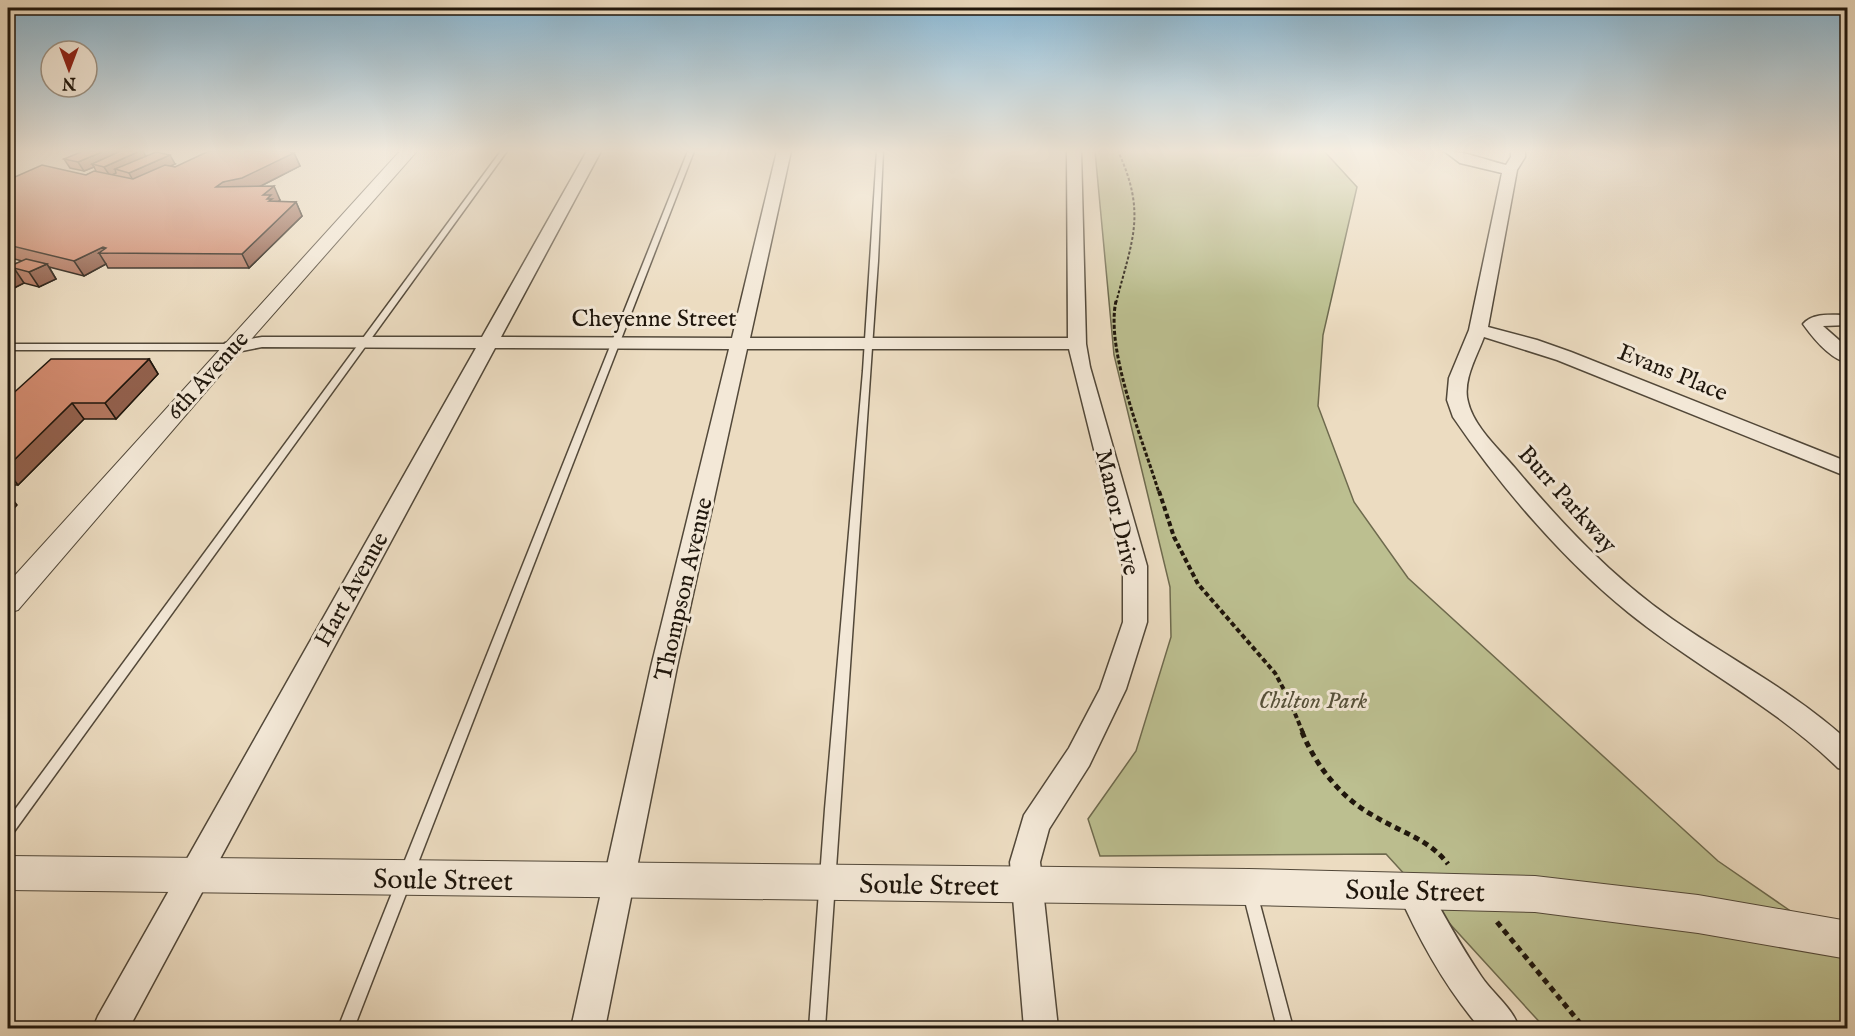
<svg xmlns="http://www.w3.org/2000/svg" width="1855" height="1036" viewBox="0 0 1855 1036" font-family="'IM FELL English',serif">
<style>
.green{fill:#bcbf90;stroke:#6e6a4e;stroke-width:1.5}
.lines{fill:none;stroke-linecap:round;stroke-linejoin:round}
.service-casing{stroke:#524839;stroke-width:3}
.minor-casing{stroke:#524839;stroke-width:3}
.tertiary-casing{stroke:#524839;stroke-width:2}
.path-far3{stroke:#1f160c;stroke-width:2;stroke-dasharray:3 2;stroke-linecap:butt}
.path-far2{stroke:#1f160c;stroke-width:3;stroke-dasharray:4 2;stroke-linecap:butt}
.path-far1{stroke:#1f160c;stroke-width:4;stroke-dasharray:5 3;stroke-linecap:butt}
.path{stroke:#1f160c;stroke-width:5;stroke-dasharray:6 4.5;stroke-linecap:butt}
.service{fill:#f3e8d7;fill-rule:evenodd}
.minor{fill:#f3e8d7;fill-rule:evenodd}
.tertiary{fill:#f3e8d7;fill-rule:evenodd}
.wall{fill:#b3765e;stroke:#1f160c;stroke-width:1.5}
.shaded-wall{fill:#92604c;stroke:#1f160c;stroke-width:1.5}
.building{fill:#d0896d;stroke:#1f160c;stroke-width:1.5}
.labels{text-anchor:middle;stroke-width:6;stroke-linejoin:round;paint-order:stroke}
.street-label{font-size:24px;fill:#1f160c;stroke:#f3e8d7}
.park-label{font-size:24px;font-style:italic;fill:#56513a;stroke:#f3e8d7}
.near-street-label{font-size:28px;fill:#1f160c;stroke:#f3e8d7}
</style>
<rect width="100%" height="100%" fill="#ecdcc1"/>
<filter id="stains"><feTurbulence type="fractalNoise" baseFrequency=".00333" numOctaves="4"/><feColorMatrix values="0 0 0 0 .2 0 0 0 0 .09 0 0 0 0 .02 0 0 0 .5 -.17"/></filter>
<radialGradient id="worn" r=".72"><stop offset=".6" stop-color="#630" stop-opacity="0"/><stop offset="1" stop-color="#630" stop-opacity=".3"/></radialGradient>
<path class="green" d="M1095,151H1324L1357,187L1323,335L1318,406L1354,502L1408,578L1718,861L1847,950V1028H1545L1386,854L1100,856L1088,819L1136,751L1171,637L1170,587L1114,355Z"/>
<g class="lines">
<g class="service-casing">
<g id="service">
<path d="M501,151H507L13,833L8,835V819Z"/>
<path d="M688,151H694L354,1028H338Z"/>
<path d="M877,151H883L878,261L825,1028H809L825,809L863,371Z"/>
<path d="M8,344H232L236,347L232,350H8Z"/>
<path d="M1250,886L1255,888L1257,893L1293,1028H1277L1243,893L1245,888Z"/>
</g>
</g>
<g class="minor-casing">
<g id="minor">
<path d="M587,151H601L501,337L732,338L777,151H791L750,338H1068L1067,151H1081L1086,344L1090,367L1147,566V622L1126,689L1089,766L1049,829L1040,862L1058,1028H1024L1010,862L1024,815L1069,748L1100,689L1123,622V566L1069,349H747L677,667L605,1028H571L651,667L729,349L495,348L129,1028H93L98,1016L476,348L262,347L232,353L225,351L223,347L225,343L262,337H482Z"/>
<path d="M1444,151C1465,151 1485,160 1506,165L1511,157V151H1525V157L1517,170L1488,327L1537,340L1571,352L1848,462V477L1557,360L1484,337C1477,356 1462,381 1468,402C1474,427 1499,449 1515,468C1562,524 1612,577 1672,619C1731,660 1795,692 1848,741V771L1838,768C1775,706 1697,668 1629,613C1564,561 1500,486 1453,417L1447,400L1449,378L1469,330L1502,173L1460,163Z"/>
<path d="M1840,151H1848V156Z"/>
<path d="M1848,315V325L1823,326L1848,348V363C1830,359 1813,338 1803,324C1813,312 1833,315 1848,315Z"/>
<path d="M1413,875L1424,879C1442,912 1460,945 1481,976C1493,994 1513,1008 1519,1028H1480C1445,987 1419,940 1397,890L1402,879Z"/>
</g>
</g>
<g class="tertiary-casing">
<g id="tertiary">
<path d="M400,151H417L240,352L18,610L8,613V583Z"/>
<path d="M8,856L1248,869L1535,876L1698,895L1848,921V959L1698,933L1535,912L1248,905L8,890Z"/>
</g>
</g>
<path class="path-far3" d="M1116,303C1132,240 1147,214 1118,151"/>
<path class="path-far2" d="M1116,301C1105,351 1144,443 1159,493"/>
<path class="path-far1" d="M1159,491L1174,537L1198,584L1275,673L1289,699L1303,733"/>
<g class="path">
<path d="M1302,732C1316,766 1341,798 1374,816C1400,832 1429,839 1448,864"/>
<path d="M1497,922L1584,1028"/>
</g>
<use href="#service" class="service"/>
<use href="#minor" class="minor"/>
<use href="#tertiary" class="tertiary"/>
</g>
<g class="wall">
<path d="M294,153L300,166L261,186L280,200L278,202H296L302,216L249,268H108L106,264L84,276L49,267L56,279L39,287L24,283L8,291L15,264L22,261L11,258L8,260V180L86,175L96,171L94,167L84,171L70,168L64,159L146,156L175,164L171,166L175,167Z"/>
<path d="M149,359L158,374L116,419H84L18,485H8V398Z"/>
</g>
<g class="shaded-wall">
<path d="M104,151H121L92,164L94,167L84,171L78,162Z"/>
<path d="M140,151H143L147,159L115,169L116,173L110,176L104,167Z"/>
<path d="M294,153L300,166L249,192L216,187L223,182Z"/>
<path d="M170,155L175,164L134,182L129,173Z"/>
<path d="M274,186L280,200L275,204L274,213L263,195Z"/>
<path d="M296,202L302,216L249,268L242,254Z"/>
<path d="M103,247L107,253H99L106,264L84,276L74,261Z"/>
<path d="M8,253L11,258L8,260Z"/>
<path d="M47,264L56,279L39,287L29,272Z"/>
<path d="M14,268L24,283L8,291V271Z"/>
<path d="M149,359L158,374L116,419L105,403Z"/>
<path d="M72,403L84,419L18,485L8,472V466Z"/>
<path d="M8,494L17,505L8,515Z"/>
</g>
<g class="building">
<path d="M83,151H104L78,162L64,159Z"/>
<path d="M121,151H140L104,167L92,164Z"/>
<path d="M209,151H286L294,153L242,178L223,182L216,187L274,186L263,195H271L267,199H272L269,201L296,202L242,254L99,253L106,248L103,247L74,261L8,245V180L42,165L86,175L94,171L133,179L165,165L175,167Z"/>
<path d="M156,152L170,155L129,173L115,169Z"/>
<path d="M26,259L47,264L29,272L14,268L8,271V262L15,264Z"/>
<path d="M51,359H149L105,403H72L8,466V398Z"/>
</g>
<linearGradient id="sky" x2="0" y2="1"><stop stop-color="#88b7d4"/><stop offset="0.51" stop-color="#f6efe3"/><stop offset="1" stop-color="#f6efe3" stop-opacity="0"/></linearGradient>
<rect width="1855" height="296" fill="url(#sky)"/>
<g class="labels">
<g class="street-label">
<text x="654" y="326">Cheyenne Street</text>
<text transform="translate(1673 372) rotate(22)" y="8">Evans Place</text>
<text transform="translate(207 375) rotate(-48)" y="8">6th Avenue</text>
<text transform="translate(1568 499) rotate(48)" y="8">Burr Parkway</text>
<text transform="translate(1118 512) rotate(77)" y="8">Manor Drive</text>
<text transform="translate(351 589) rotate(-61)" y="8">Hart Avenue</text>
<text transform="translate(683 589) rotate(-77)" y="8">Thompson Avenue</text>
</g>
<g class="park-label">
<text x="1313" y="708">Chilton Park</text>
</g>
<g class="near-street-label">
<text transform="translate(443 879) rotate(1)" y="10">Soule Street</text>
<text transform="translate(929 884) rotate(1)" y="10">Soule Street</text>
<text transform="translate(1415 890) rotate(1)" y="10">Soule Street</text>
</g>
</g>
<rect width="1855" height="1036" fill="none" stroke="#ecdcc1" stroke-width="30"/>
<rect x="9" y="9" width="1837" height="1018" fill="none" stroke="#1f160c" stroke-width="3"/>
<rect x="15" y="15" width="1825" height="1006" fill="none" stroke="#1f160c" stroke-width="1.5"/>
<g transform="translate(69 69) rotate(180)"><circle r="28" fill="#f3e8d7" stroke="#9e9486" stroke-width="1.5"/>
<path d="M0-4.5L10 22L0 15L-10 22Z" fill="#8f2418"/>
<text y="-9" font-size="16" font-weight="bold" text-anchor="middle" fill="#1f160c">N</text>
</g>
<rect width="100%" height="100%" filter="url(#stains)"/>
<rect width="100%" height="100%" fill="url(#worn)"/>
</svg>
